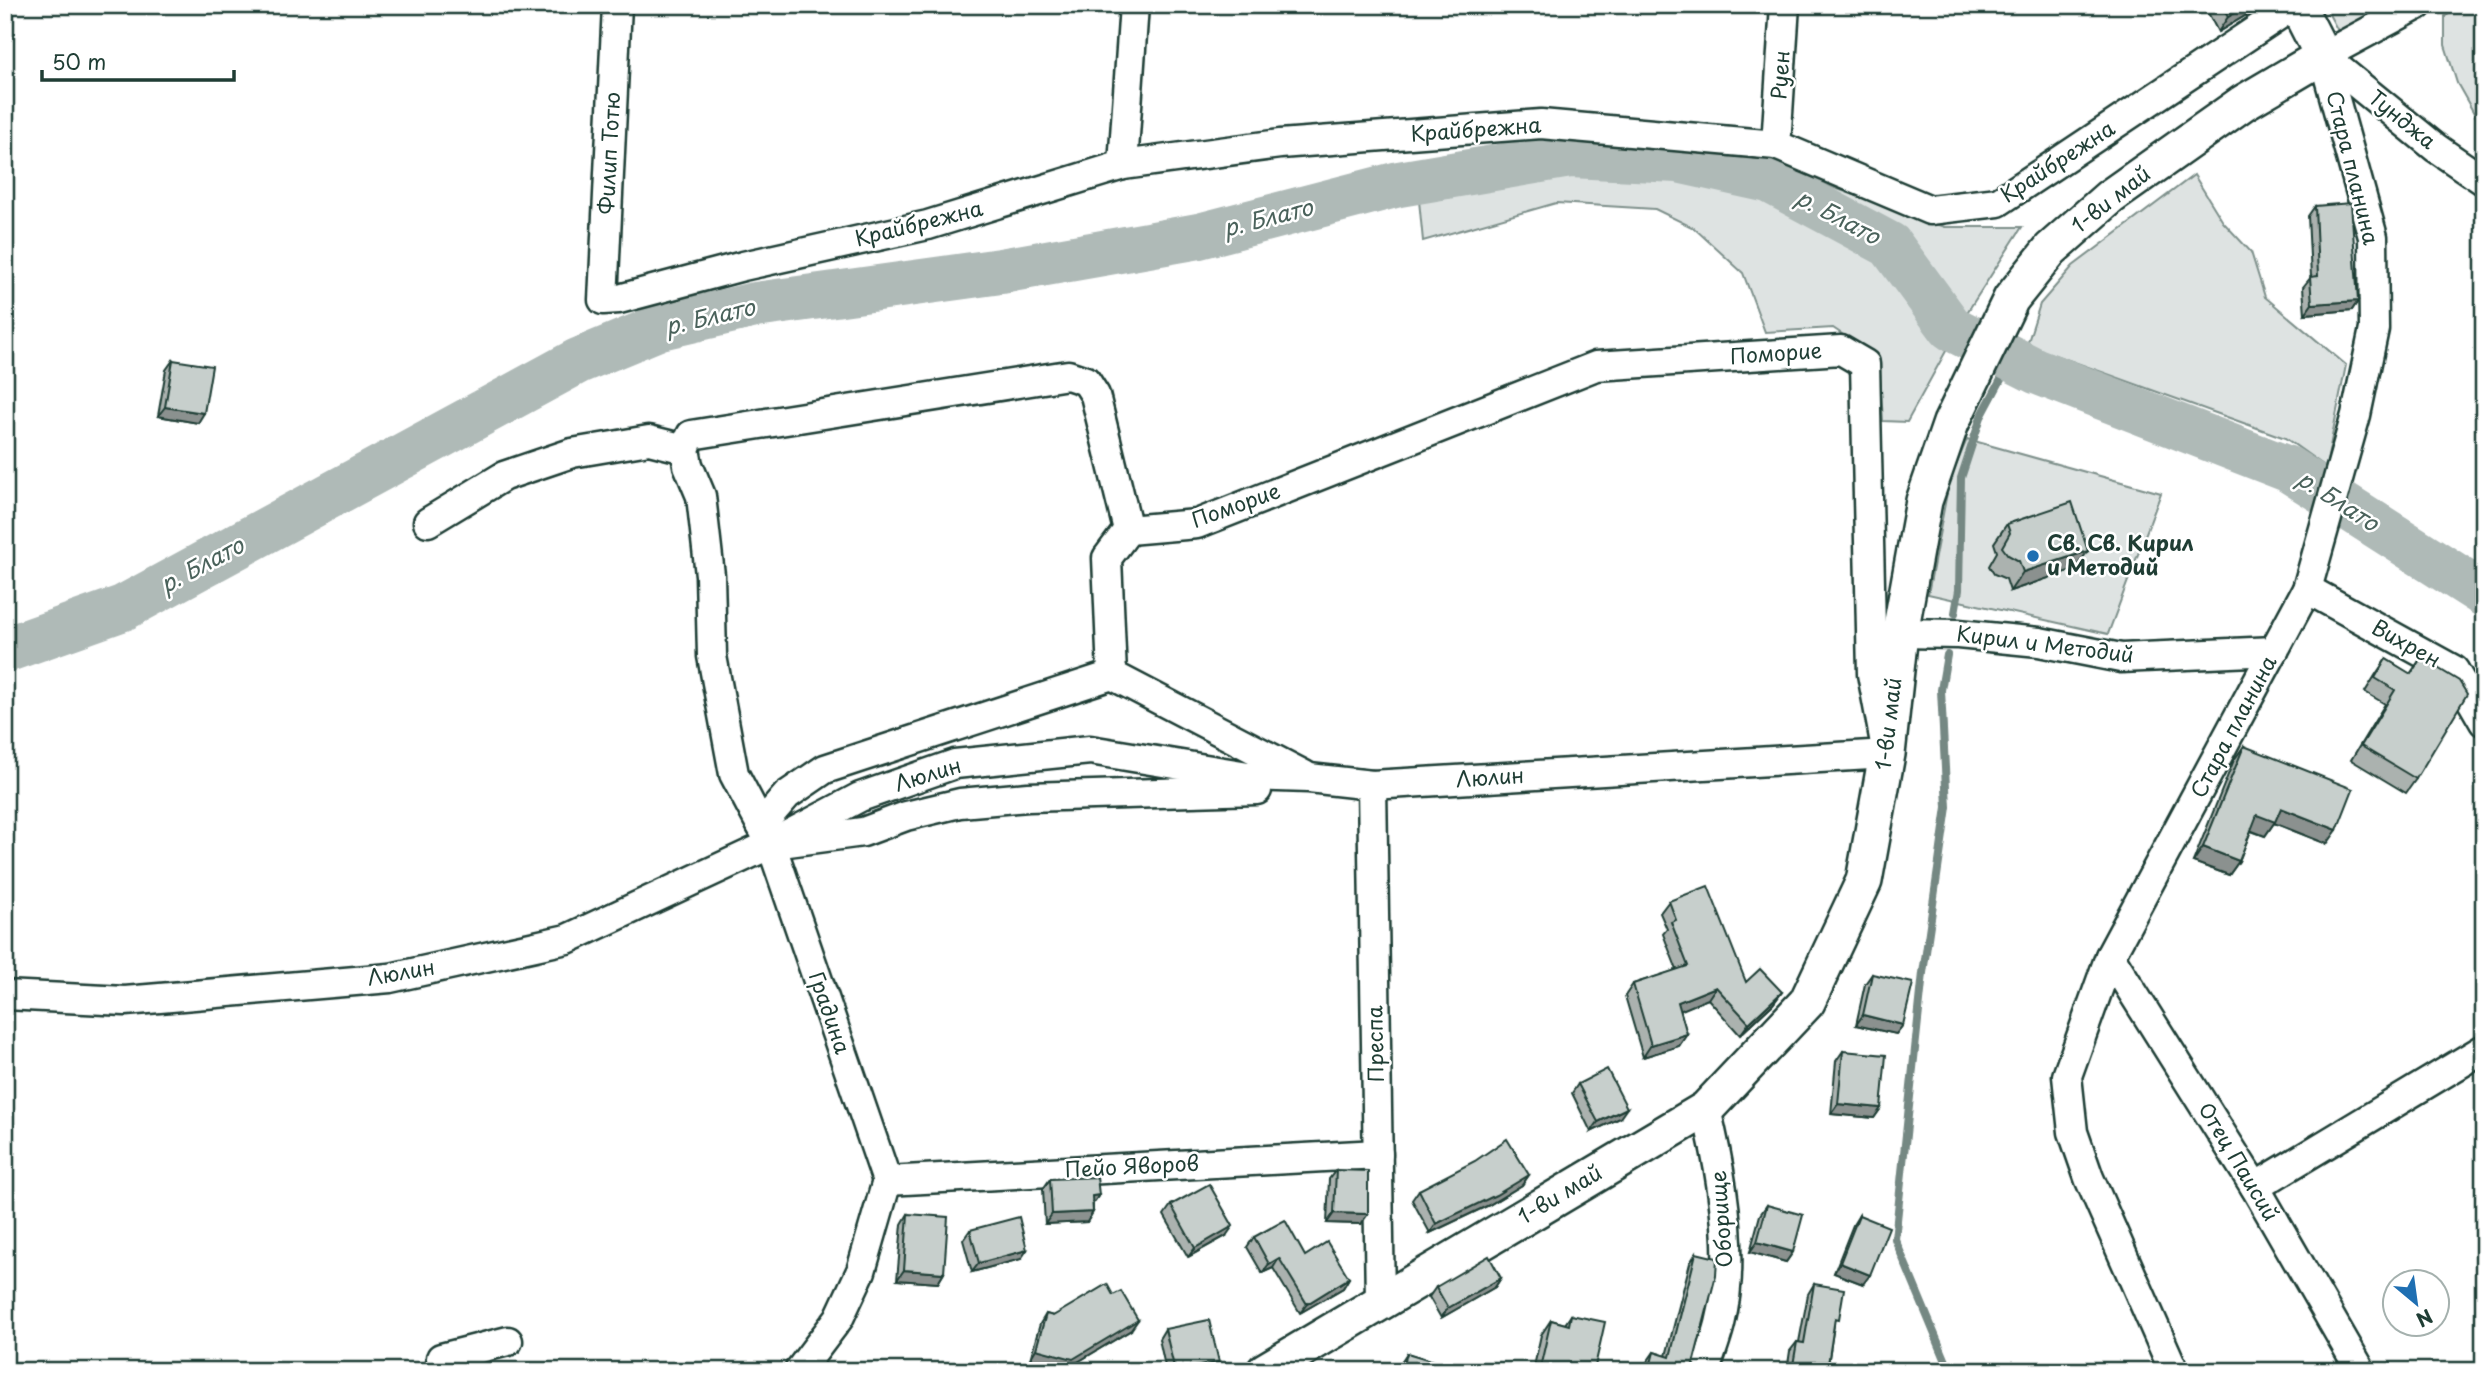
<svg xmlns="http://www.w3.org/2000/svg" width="2489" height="1376" viewBox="0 0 2489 1376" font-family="'Playpen Sans',sans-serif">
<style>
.green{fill:#dee3e2;stroke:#7e908b;stroke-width:2}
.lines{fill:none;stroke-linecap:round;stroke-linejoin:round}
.stream{stroke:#758883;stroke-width:8}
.river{stroke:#afbab7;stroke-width:46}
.minor-casing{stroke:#1f3d34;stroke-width:33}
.tertiary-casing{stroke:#1f3d34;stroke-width:40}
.minor{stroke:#fff;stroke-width:28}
.tertiary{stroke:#fff;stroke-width:35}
.wall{fill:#abb2af;stroke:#1f3d34;stroke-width:2}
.shaded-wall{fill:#8b918f;stroke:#1f3d34;stroke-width:2}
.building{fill:#c7cfcc;stroke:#1f3d34;stroke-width:2}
.poi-dot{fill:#1f6fb2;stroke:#fff;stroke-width:2.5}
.labels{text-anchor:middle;stroke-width:5;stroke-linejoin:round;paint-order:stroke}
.street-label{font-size:21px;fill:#1f3d34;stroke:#fff}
.poi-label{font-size:21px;font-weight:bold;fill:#1f3d34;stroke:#fff;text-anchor:start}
.water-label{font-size:23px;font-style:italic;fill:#4a625b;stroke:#fff}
</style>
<rect width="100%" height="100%" fill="#fff"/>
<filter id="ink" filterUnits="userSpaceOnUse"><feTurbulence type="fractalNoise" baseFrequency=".0143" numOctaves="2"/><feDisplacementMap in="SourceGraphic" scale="14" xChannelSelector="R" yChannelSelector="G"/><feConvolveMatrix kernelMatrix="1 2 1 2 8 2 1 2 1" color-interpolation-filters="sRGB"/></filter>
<g filter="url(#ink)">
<g class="green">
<path d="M2324,5H2390L2339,33Z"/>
<path d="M2466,5H2484V131L2457,83L2445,45V16Z"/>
<path d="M1566,137L1755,160L1945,227H2022L1968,311L1907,422L1883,421L1879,359L1833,328L1765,332L1743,273L1694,228L1655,209L1556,203L1423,241L1415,160Z"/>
<path d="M2194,175L2223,222L2251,252L2265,297L2346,365L2326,467L2285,438L2027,345L2040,304L2073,266Z"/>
<path d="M1967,439L2161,493L2108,634L1928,594L1949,482Z"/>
</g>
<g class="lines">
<g class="stream">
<path d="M1955,613L1959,590L1961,478L1981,417L2012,359"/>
<path d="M1947,655L1941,690L1947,807L1923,973L1895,1239L1950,1371"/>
</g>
<path class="river" d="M5,650L123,608L578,361L660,327L755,305L1001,271L1199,236L1399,184L1570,155L1678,160L1769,180L1890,245L1951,328L2036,371L2288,469L2484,594"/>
<g class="minor-casing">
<g id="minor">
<path d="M617,5L603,300L619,299L743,266L928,225L1123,165L1280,144L1541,124L1776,145L1930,210L1998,202L2294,5"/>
<path d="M2323,56L2436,148L2484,181"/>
<path d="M2323,56L2418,5"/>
<path d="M1776,145L1785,5"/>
<path d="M1123,165L1134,5"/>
<path d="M428,522L504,476L572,453L649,440L685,449"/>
<path d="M2307,589L2454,670L2484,722"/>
<path d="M1900,633L1958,634L2039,642L2121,658L2274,651"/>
<path d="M1112,675L1107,558L1128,530"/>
<path d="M1372,785L1380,1302"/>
<path d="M761,825L787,795L825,769L1112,675L1304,775"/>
<path d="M788,842L863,832L906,816L960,803L1028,797L1257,790"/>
<path d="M2110,956L2255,1187L2361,1371"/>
<path d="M5,995L125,1001L390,978L567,939L771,844L860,797L955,764L1090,750L1248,776L1309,778L1372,785L1887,754L1872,674L1865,364L1841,350L1596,366L1197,524L1128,530L1095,395L1086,381L1068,375L691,435L685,449L688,465L701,496L710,575L712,656L734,774L771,844L887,1181"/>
<path d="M887,1181L1378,1154"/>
<path d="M2255,1187L2484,1049"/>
<path d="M444,1371L441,1358L508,1341"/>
<path d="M799,1371L839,1318L861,1271L887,1181"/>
<path d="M1705,1371C1710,1355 1716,1340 1720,1324C1737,1258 1722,1174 1706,1109"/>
<path d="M2174,1371L2089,1178L2073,1132L2067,1076L2110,956L2307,589L2356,415L2374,329L2373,237L2323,56"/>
</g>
</g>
<g class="tertiary-casing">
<path id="tertiary" d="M1265,1371L1706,1109L1807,1002L1864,881L1887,754L1900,633L1924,501L1951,423L2011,299L2051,249L2110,197L2243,103L2323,56L2297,5"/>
</g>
<use href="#minor" class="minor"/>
<use href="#tertiary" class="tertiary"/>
</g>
<g class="wall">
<path d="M2204,5H2263L2218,32Z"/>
<path d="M2315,206L2358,301L2352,310L2305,314L2303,287L2311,277L2308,216Z"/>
<path d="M173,360L198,423L158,416L166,370Z"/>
<path d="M2007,524L2075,569L2010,591L2006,579L1994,574L1989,566L1997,552L1994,543Z"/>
<path d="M2421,658L2416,779L2406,793L2351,760L2385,704L2365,692L2376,674L2386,659L2410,674Z"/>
<path d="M2244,746L2327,844L2274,823L2265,836L2251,831L2239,861L2229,875L2193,862L2234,760Z"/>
<path d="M1669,901L1746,982L1782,992L1773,1004L1740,1035L1708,999L1680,1010L1687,1034L1679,1046L1643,1057L1625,996L1633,984L1677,970L1663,934L1667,929L1660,913Z"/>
<path d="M1872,974L1903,1025L1896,1034L1856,1025L1865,984Z"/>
<path d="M1843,1051L1881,1108L1874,1118L1831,1114L1836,1061Z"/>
<path d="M1578,1084L1620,1118L1591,1132L1572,1093Z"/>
<path d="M1336,1170L1361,1224L1327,1223L1329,1179Z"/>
<path d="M1529,1175L1522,1185L1489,1205L1430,1233L1412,1200L1419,1190Z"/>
<path d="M1050,1179L1099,1195L1093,1203V1212L1087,1222L1045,1224L1043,1189Z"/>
<path d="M1171,1205L1226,1236L1188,1257L1164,1215Z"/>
<path d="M1767,1205L1793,1252L1786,1262L1750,1252L1760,1215Z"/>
<path d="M908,1214L944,1273L938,1283L897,1280L902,1224Z"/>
<path d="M1859,1215L1863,1284L1834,1273L1853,1225Z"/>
<path d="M970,1230L1021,1259L972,1272L963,1240Z"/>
<path d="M1254,1237L1305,1256L1349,1278L1343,1288L1300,1313L1273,1268L1262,1273L1247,1247Z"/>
<path d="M1696,1253L1693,1364L1697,1371H1645L1647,1362L1654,1352L1666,1356L1690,1263Z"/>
<path d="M1501,1278L1495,1287L1441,1318L1429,1297L1436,1287Z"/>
<path d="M1814,1284L1834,1325L1827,1371H1787L1790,1351L1797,1342H1799L1808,1294Z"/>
<path d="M1113,1295L1131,1330L1066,1369L1030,1359L1040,1324L1046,1314L1053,1316Z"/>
<path d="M1571,1315L1594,1371H1533L1541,1335L1551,1320L1565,1324Z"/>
<path d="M1165,1329L1219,1362L1213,1371H1166L1159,1339Z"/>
<path d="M1407,1353L1456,1371H1396L1397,1368Z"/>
</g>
<g class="shaded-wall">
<path d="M2248,5H2263L2218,32L2228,17Z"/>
<path d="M2358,301L2352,310L2305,314L2312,304Z"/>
<path d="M165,407L204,413L198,423L158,416Z"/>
<path d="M2088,551L2075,569L2010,591L2023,572Z"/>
<path d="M2281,808L2337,830L2327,844L2274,823L2265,836L2247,829L2257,815Z"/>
<path d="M2203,847L2239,861L2229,875L2193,862Z"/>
<path d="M1716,987L1708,999L1670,1015L1678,1002Z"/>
<path d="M1782,992L1773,1004L1740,1035L1749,1023Z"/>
<path d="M1863,1015L1903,1025L1896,1034L1856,1025Z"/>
<path d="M1687,1034L1679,1046L1643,1057L1651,1045Z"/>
<path d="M1838,1104L1881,1108L1874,1118L1831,1114Z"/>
<path d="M1627,1108L1620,1118L1591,1132L1598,1122Z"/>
<path d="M1529,1175L1522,1185L1489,1205L1430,1233L1436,1224Z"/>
<path d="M1099,1195L1092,1205V1196Z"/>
<path d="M1093,1212L1087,1222L1045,1224L1052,1214Z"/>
<path d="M1334,1213L1368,1214L1361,1224L1327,1223Z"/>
<path d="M1233,1226L1226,1236L1188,1257L1195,1248Z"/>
<path d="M1757,1242L1793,1252L1786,1262L1750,1252Z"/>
<path d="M1027,1250L1021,1259L972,1272L979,1263Z"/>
<path d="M1279,1258L1273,1268L1262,1273L1269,1264Z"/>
<path d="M1840,1263L1870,1275L1863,1284L1834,1273Z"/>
<path d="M904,1270L944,1273L938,1283L897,1280Z"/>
<path d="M1349,1278L1343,1288L1300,1313L1307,1304Z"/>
<path d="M1501,1278L1495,1287L1441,1318L1448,1308Z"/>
<path d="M1138,1320L1131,1330L1066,1369L1030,1359L1036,1349Z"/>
<path d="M1219,1362L1213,1371H1179Z"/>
</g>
<g class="building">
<path d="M2221,5H2248L2228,17Z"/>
<path d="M2351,203L2358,301L2312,304L2310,277L2318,276L2315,206Z"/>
<path d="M173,360L212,366L204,413L165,407Z"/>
<path d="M2072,502L2088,551L2023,572L2019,561L2008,555L2002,547L2010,533L2007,524Z"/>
<path d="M2421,658L2459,681L2467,694L2416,779L2361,746L2395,690L2375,678L2386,659L2411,674Z"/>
<path d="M2244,746L2353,789L2337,830L2281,808L2275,822L2257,815L2239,861L2203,847Z"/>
<path d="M1708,886L1746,982L1760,969L1782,992L1749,1023L1716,987L1678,1002L1687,1034L1651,1045L1633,984L1688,966L1671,922L1676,920L1669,901Z"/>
<path d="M1872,974L1913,983L1903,1025L1863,1015Z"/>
<path d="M1843,1051L1886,1055L1881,1108L1838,1104Z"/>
<path d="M1607,1069L1627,1108L1598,1122L1578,1084Z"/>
<path d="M1507,1139L1529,1175L1496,1195L1436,1224L1419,1190L1475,1161Z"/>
<path d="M1336,1170L1368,1171V1214L1334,1213Z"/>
<path d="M1097,1177L1099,1195L1092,1196L1093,1212L1052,1214L1050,1179Z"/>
<path d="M1209,1184L1233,1226L1195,1248L1171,1205Z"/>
<path d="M1767,1205L1803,1215L1793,1252L1757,1242Z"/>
<path d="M908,1214L948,1217L944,1273L904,1270Z"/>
<path d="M1859,1215L1889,1227L1870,1275L1840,1263Z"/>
<path d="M1019,1217L1027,1250L979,1263L970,1230Z"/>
<path d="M1285,1220L1305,1256L1327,1242L1349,1278L1307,1304L1279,1258L1269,1264L1254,1237Z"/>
<path d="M1696,1253L1717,1258L1716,1275L1693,1364L1697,1369V1371H1649L1654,1352L1670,1357Z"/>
<path d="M1489,1256L1501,1278L1448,1308L1436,1287Z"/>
<path d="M1107,1284L1113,1295L1121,1291L1138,1320L1073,1359L1036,1349L1046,1314L1053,1316Z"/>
<path d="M1814,1284L1844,1289L1839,1319L1835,1318L1827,1371H1792L1797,1342L1804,1343Z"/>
<path d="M1571,1315L1605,1322L1594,1371H1551L1540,1368L1551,1320L1569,1325Z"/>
<path d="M1209,1320L1219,1362L1175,1371L1165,1329Z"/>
<path d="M1407,1353L1457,1368L1456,1371H1402Z"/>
</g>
</g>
<circle class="poi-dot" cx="2033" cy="556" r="7"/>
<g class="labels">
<g class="street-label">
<text transform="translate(1781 75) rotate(-86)" y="7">Руен</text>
<text transform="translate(2402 120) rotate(39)" y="7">Тунджа</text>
<text transform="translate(1476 130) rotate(-4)" y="7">Крайбрежна</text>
<text transform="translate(610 153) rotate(-87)" y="7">Филип Тотю</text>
<text transform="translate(2058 162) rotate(-33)" y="7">Крайбрежна</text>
<text transform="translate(2352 168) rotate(76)" y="7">Стара планина</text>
<text transform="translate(2111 200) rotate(-38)" y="7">1-ви май</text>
<text transform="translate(919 224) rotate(-14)" y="7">Крайбрежна</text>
<text transform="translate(1776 354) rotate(-4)" y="7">Поморие</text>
<text transform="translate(1236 506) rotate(-20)" y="7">Поморие</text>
<text transform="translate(2406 644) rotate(29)" y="7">Вихрен</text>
<text transform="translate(2045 645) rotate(7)" y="7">Кирил и Методий</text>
<text transform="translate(1889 724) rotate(-83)" y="7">1-ви май</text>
<text transform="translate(2234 727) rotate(-62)" y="7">Стара планина</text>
<text transform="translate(928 775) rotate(-17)" y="7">Люлин</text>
<text transform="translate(1490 778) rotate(-4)" y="7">Люлин</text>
<text transform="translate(401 973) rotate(-10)" y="7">Люлин</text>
<text transform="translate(829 1013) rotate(71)" y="7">Градина</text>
<text transform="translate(1376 1044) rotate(-91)" y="7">Преспа</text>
<text transform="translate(2238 1162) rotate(59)" y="7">Отец Паисий</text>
<text transform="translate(1132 1167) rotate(-3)" y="7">Пейо Яворов</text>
<text transform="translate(1560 1195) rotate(-31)" y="7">1-ви май</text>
<text transform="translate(1722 1219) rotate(-94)" y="7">Оборище</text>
</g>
<g class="poi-label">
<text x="2047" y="551">Св. Св. Кирил<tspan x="2047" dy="24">и Методий</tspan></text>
</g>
<g class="water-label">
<text transform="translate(1838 217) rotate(28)" y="8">р. Блато</text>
<text transform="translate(1268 218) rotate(-14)" y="8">р. Блато</text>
<text transform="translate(710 317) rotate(-13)" y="8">р. Блато</text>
<text transform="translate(2338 501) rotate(33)" y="8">р. Блато</text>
<text transform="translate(202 565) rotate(-28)" y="8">р. Блато</text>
</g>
</g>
<rect width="2489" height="1376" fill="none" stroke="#fff" stroke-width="28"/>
<rect x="14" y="14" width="2461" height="1348" fill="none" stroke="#1f3d34" stroke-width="2.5" filter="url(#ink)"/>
<g transform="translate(2416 1303) rotate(151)"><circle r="33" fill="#ffffff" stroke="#a5b1ae" stroke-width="2"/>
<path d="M0-5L12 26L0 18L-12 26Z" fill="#1f6fb2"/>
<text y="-10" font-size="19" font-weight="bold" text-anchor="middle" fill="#1f3d34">N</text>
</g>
<path d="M42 70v10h192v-10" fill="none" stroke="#1f3d34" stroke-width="3.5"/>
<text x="52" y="70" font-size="21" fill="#1f3d34" stroke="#ffffff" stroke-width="5" paint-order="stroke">50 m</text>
</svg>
